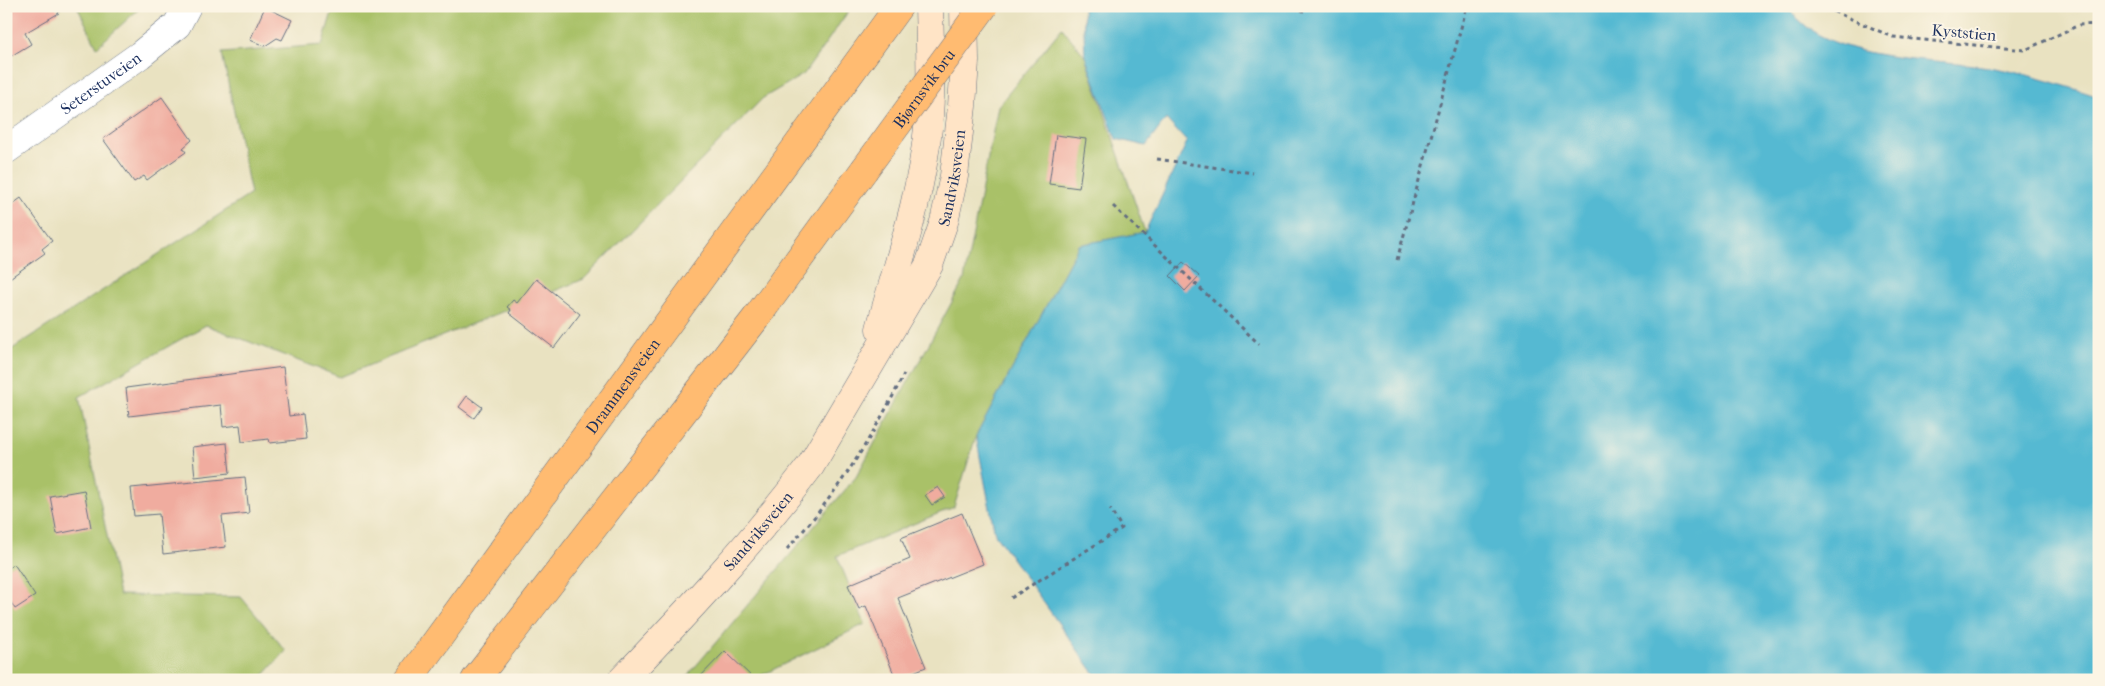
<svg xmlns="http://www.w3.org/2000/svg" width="2105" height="686" viewBox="0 0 2105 686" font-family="'IM FELL French Canon',serif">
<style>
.green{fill:#a9c167;stroke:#627862}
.water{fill:#54b9d2;stroke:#387498}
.building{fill:#f0ac9f}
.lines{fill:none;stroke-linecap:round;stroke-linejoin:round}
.minor-casing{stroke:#636e81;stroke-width:29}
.secondary-casing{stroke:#636e81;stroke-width:29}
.motorway-casing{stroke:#636e81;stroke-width:29}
.path{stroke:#636e81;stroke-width:3;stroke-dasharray:4 4;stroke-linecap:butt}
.minor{stroke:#fff;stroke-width:28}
.secondary{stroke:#ffe4c6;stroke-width:28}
.motorway{stroke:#ffbb71;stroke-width:28}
.motorway-bridge-casing{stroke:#636e81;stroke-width:29;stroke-linecap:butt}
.motorway-bridge{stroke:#ffbb71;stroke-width:28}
.labels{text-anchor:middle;stroke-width:4;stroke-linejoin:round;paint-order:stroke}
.street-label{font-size:16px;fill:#1b2f5e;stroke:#fcf5e5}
</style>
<rect width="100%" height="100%" fill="#fcf5e5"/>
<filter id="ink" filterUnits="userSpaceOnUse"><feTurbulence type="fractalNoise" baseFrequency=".02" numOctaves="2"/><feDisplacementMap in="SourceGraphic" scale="10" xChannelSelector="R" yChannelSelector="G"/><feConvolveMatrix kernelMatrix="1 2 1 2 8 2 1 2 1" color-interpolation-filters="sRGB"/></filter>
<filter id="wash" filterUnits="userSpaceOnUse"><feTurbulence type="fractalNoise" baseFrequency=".0096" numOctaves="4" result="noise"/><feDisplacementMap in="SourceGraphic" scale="20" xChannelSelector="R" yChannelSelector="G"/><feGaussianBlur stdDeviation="1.12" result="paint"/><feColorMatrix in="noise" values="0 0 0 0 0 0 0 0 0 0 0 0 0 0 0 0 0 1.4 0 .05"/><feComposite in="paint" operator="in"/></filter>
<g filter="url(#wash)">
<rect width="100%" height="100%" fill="#e9e2c1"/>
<g class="green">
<path d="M77,6H142L97,47Z"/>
<path d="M334,6H852L804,74L763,98L584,279L340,377L206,325L79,397L119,595L241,597L286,651L259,680H6V353L251,194L222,53L322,45Z"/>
<path d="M1062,28L1085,56L1145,232L1079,245L976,436L954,507L837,556L865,624L752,680H684L856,477L964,280L998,106Z"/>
</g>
<path class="water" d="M1083,6H1785C1796,17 1809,31 1823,37C1873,62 1934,58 1988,67C2026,73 2063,85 2099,97V680H1099L995,534L976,436L1079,245L1145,232L1187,142L1166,119L1146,146L1116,139L1085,56Z"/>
<g id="blocks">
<g class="building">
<path d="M6,6H55L59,13L25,33L31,44L6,59Z"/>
<path d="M265,7L292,20L282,40L277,38L265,46L250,40Z"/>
<path d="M162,97L192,140L183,148L186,152L166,166L147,180L144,176L134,182L103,139Z"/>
<path d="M1056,135L1086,139L1079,188L1049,184Z"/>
<path d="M21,198L52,241L42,249L45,253L7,280L6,209Z"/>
<path d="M1183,262L1199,276L1185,291L1170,276Z"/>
<path d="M536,279L580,314L554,348L509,313L511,310L507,307L513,300L517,303Z"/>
<path d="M283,367L289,416L303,414L306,439L270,443L269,439L242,442L240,425L223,427L221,405L129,416L126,388Z"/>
<path d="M467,396L482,407L474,418L459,407Z"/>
<path d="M227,443L230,473L195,477L192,447Z"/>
<path d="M245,477L249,513L222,516L226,547L163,554L159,514L134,516L131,488Z"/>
<path d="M938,487L945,497L932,505L925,495Z"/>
<path d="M84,490L91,527L57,534L50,496Z"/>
<path d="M962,513L983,564L898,598L926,667L896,679L866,606L859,609L848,585L910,559L901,538Z"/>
<path d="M14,564L35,596L15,609L6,594V570Z"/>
<path d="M725,651L755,680H697Z"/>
</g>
</g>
</g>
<g filter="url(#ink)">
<use href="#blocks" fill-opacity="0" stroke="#636e81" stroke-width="1"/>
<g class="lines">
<g class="minor-casing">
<g id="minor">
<path id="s1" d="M6,150L140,55L177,25L187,6"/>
</g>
</g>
<g class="secondary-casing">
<g id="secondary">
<path d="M880,329C898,263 921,197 928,128C932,88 930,47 929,6"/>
<path id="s2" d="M622,680C688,611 753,542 811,465L929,265L944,222L954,176L962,106L965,61L964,6"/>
</g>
</g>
<g class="motorway-casing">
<g id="motorway">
<path id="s3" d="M408,680L899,6"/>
<path d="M475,680L756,318L864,170"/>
</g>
</g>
<g class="path">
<path d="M1828,6L1835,12L1893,37L2025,50L2079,25L2099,24"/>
<path d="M1302,12L1305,6"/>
<path d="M1157,159L1253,173"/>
<path d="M1113,206L1259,344"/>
<path d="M1397,260L1467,6"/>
<path d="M787,549C835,497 873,437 904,374"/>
<path d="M1011,598L1122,528L1110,509"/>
</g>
<use href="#minor" class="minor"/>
<use href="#secondary" class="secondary"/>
<use href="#motorway" class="motorway"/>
<g class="motorway-bridge-casing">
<g id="motorway-bridge">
<path id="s4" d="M864,170L984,6"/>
</g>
</g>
<use href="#motorway-bridge" class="motorway-bridge"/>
</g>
</g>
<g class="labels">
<g class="street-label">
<text transform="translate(1964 32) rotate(5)" y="6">Kyststien</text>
<text dy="6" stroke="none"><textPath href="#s1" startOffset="116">Seterstuveien</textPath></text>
<text dy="6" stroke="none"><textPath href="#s4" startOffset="101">Bjørnsvik bru</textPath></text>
<text dy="6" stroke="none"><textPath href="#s2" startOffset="609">Sandviksveien</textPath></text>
<text dy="6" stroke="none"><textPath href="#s3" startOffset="364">Drammensveien</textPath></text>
<text dy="6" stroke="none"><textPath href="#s2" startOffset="202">Sandviksveien</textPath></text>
</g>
</g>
<rect width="2105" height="686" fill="none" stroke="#fcf5e5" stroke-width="25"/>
</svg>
